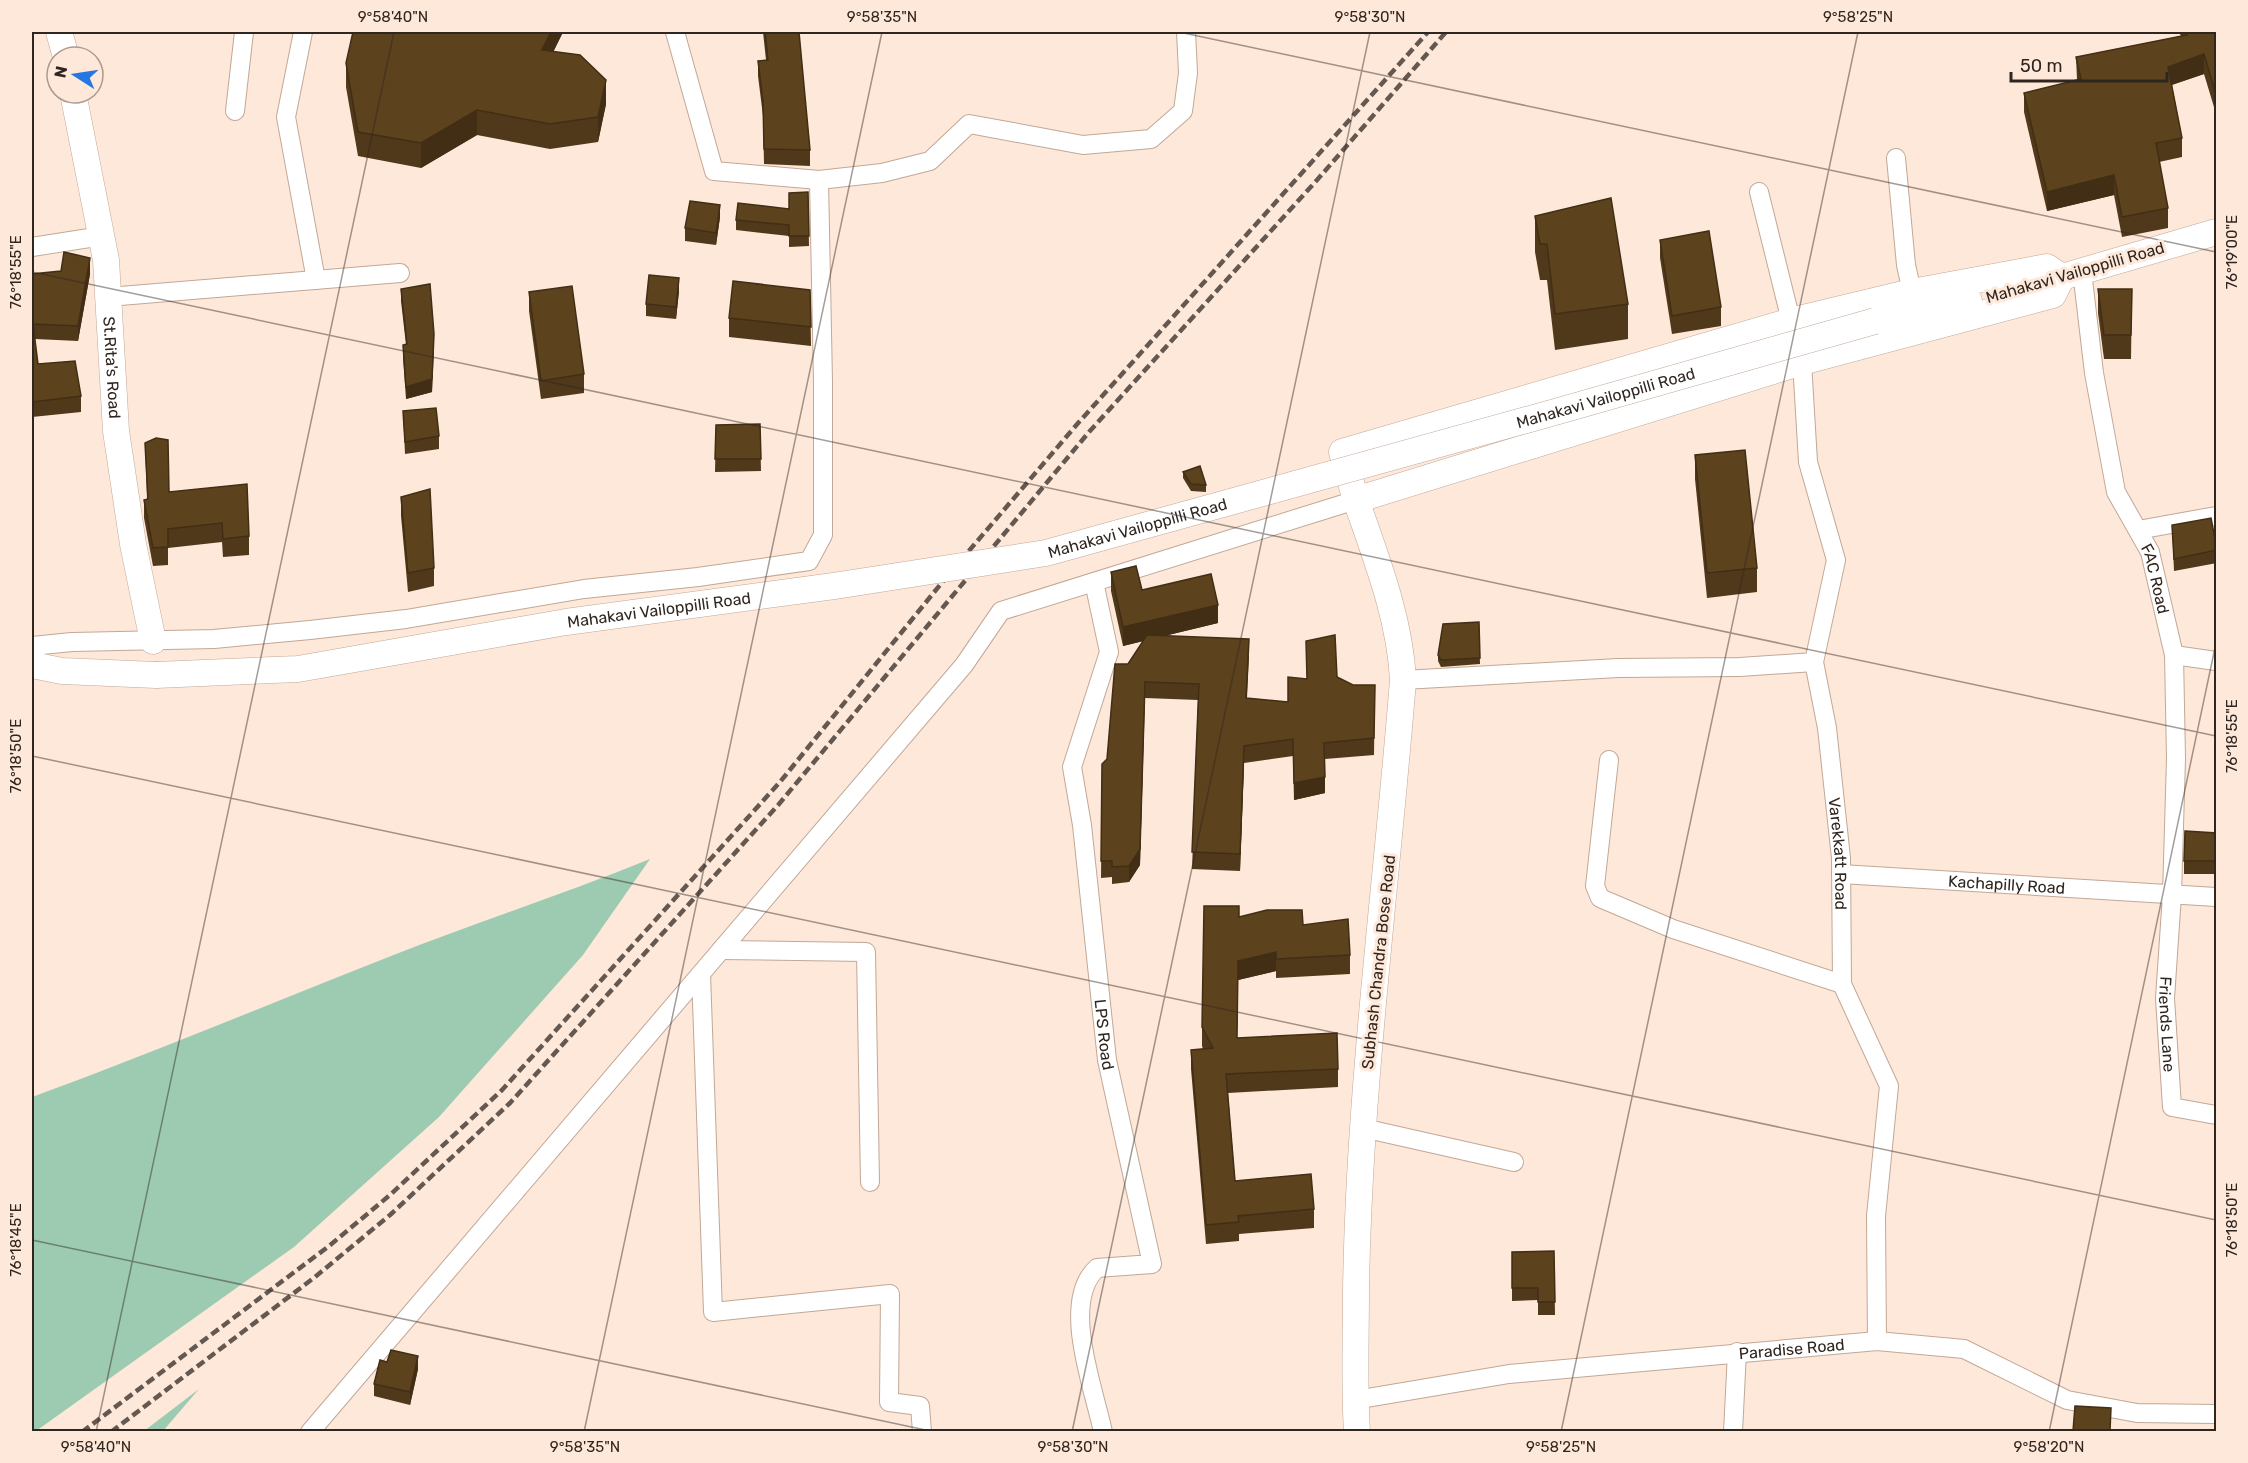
<svg xmlns="http://www.w3.org/2000/svg" width="2248" height="1463" viewBox="0 0 2248 1463" font-family="Rubik,sans-serif">
<style>
.green{fill:#9dcbb2}
.lines{fill:none;stroke-linecap:round;stroke-linejoin:round}
.street-casing{stroke:#c1a897;stroke-width:20}
.secondary-casing{stroke:#c1a897;stroke-width:27}
.street{stroke:#fff;stroke-width:18}
.secondary{stroke:#fff;stroke-width:26}
.rail{stroke:#655850;stroke-width:4.5;stroke-dasharray:9 4.5;stroke-linecap:butt}
.secondary-bridge-casing{stroke:#c1a897;stroke-width:27;stroke-linecap:butt}
.secondary-bridge{stroke:#fff;stroke-width:26}
.wall{fill:#50391a}
.shaded-wall{fill:#412e15}
.building{fill:#5d421e;stroke:#412e15;stroke-width:1.5}
.ticks{fill:none;stroke:#302620;stroke-width:1.5;stroke-opacity:0.45}
.labels{text-anchor:middle;stroke-width:6;stroke-linejoin:round;paint-order:stroke}
.street-label{font-size:16px;fill:#302620;stroke:#fee8da}
.neatline{fill:none;stroke:#302620;stroke-width:2}
.ticks-label{font-size:15px;text-anchor:middle;fill:#302620}
</style>
<rect width="100%" height="100%" fill="#fee8da"/>
<g class="green">
<path d="M650,859L583,955L439,1117L294,1247L36,1431H32V1097C153,1053 271,1003 391,956C477,922 565,894 650,859Z"/>
<path d="M199,1389L163,1431H144Z"/>
</g>
<g class="lines">
<g class="street-casing">
<g id="street">
<path d="M303,32L286,117L316,280"/>
<path d="M675,32L714,171L819,180"/>
<path d="M235,111L244,32"/>
<path d="M1896,158L1906,265L1912,292"/>
<path d="M1759,192L1791,321"/>
<path d="M32,247L102,236"/>
<path id="s1" d="M2082,271L2094,373L2116,492L2150,552L2174,655L2176,758L2172,895L2165,998L2172,1107L2216,1115"/>
<path d="M108,297L400,273"/>
<path id="s2" d="M1802,362L1808,462L1836,560L1814,662L1827,728L1841,858L1842,984L1889,1086L1876,1216L1877,1341"/>
<path d="M2138,530L2216,516"/>
<path id="s3" d="M1094,582L1109,652L1072,767L1082,825L1107,1060L1152,1264L1097,1268C1060,1302 1094,1388 1103,1432"/>
<path d="M32,646L72,642L214,639L310,630L406,619L584,589L698,577L809,561L823,535V382L819,180L882,173L930,161L969,124L1083,145L1151,139L1183,111L1188,73L1186,32"/>
<path d="M2174,655L2216,661"/>
<path d="M1403,680L1618,668L1740,667L1814,662"/>
<path d="M1609,760L1595,886L1600,898L1673,929L1842,984"/>
<path id="s4" d="M1841,874L2216,897"/>
<path d="M721,950L866,952L870,1182"/>
<path d="M701,974L713,1312L890,1294L889,1402L920,1406L922,1432"/>
<path d="M1363,1128L1514,1162"/>
<path id="s5" d="M1355,1400L1509,1374L1877,1341L1964,1349L2067,1400L2137,1413L2216,1414"/>
<path d="M310,1432L964,665L1001,611L1356,500"/>
<path d="M1733,1432L1737,1352"/>
</g>
</g>
<g class="secondary-casing">
<g id="secondary">
<path d="M59,32L66,57"/>
<path id="s6" d="M73,93L106,260L116,431L133,544L153,641"/>
<path d="M2047,267L2062,277L2053,295L1802,362L1356,500L1342,452L1791,321L1912,292Z"/>
<path d="M2045,282L2216,232"/>
<path d="M1875,321L1969,301"/>
<path d="M1356,500C1376,558 1400,618 1403,680C1387,883 1359,1086 1356,1291C1356,1338 1354,1385 1357,1432"/>
<path d="M32,665L62,671L156,675"/>
</g>
</g>
<use href="#street" class="street"/>
<use href="#secondary" class="secondary"/>
<g class="rail">
<path d="M82,1432L329,1246L390,1195L502,1090L780,782L944,580L1079,422L1428,32"/>
<path d="M111,1432L315,1277L390,1215L510,1103L779,804L1089,432L1317,180L1446,32"/>
</g>
<g class="secondary-bridge-casing">
<g id="secondary-bridge">
<path id="s7" d="M156,675L298,669L566,622L834,586L1046,553L1548,414L1875,321"/>
</g>
</g>
<use href="#secondary-bridge" class="secondary-bridge"/>
</g>
<g class="wall">
<path d="M562,32V34L553,52L606,104L598,142L550,149L477,135L421,168L358,156L346,87V63Z"/>
<path d="M763,32H799L810,150V166L764,164L763,116L758,76V61L766,60Z"/>
<path d="M2179,32H2217V117L2204,74L2172,85L2182,138V157L2159,162L2168,208V228L2122,237L2114,195L2047,211L2024,112V93L2077,80L2076,57L2181,36Z"/>
<path d="M808,192L809,246L789,247V236L736,230V220L789,209Z"/>
<path d="M1535,216L1628,304V339L1555,350L1547,280H1540L1535,252Z"/>
<path d="M720,217L716,245L685,241V228Z"/>
<path d="M1660,240L1721,307V326L1672,334L1660,258Z"/>
<path d="M32,274H90L78,341L35,339L38,364L81,396V412L32,417Z"/>
<path d="M401,289L434,347L432,392L406,399L403,358V345H406L401,301Z"/>
<path d="M2098,289H2132L2131,359H2104L2098,313Z"/>
<path d="M810,290L811,346L729,337V318Z"/>
<path d="M679,291L676,319L646,316V304Z"/>
<path d="M529,292L584,374V393L541,399L529,311Z"/>
<path d="M403,411L439,436V449L405,454Z"/>
<path d="M760,424L761,471L715,472L716,425Z"/>
<path d="M145,443L169,492L249,536V555L223,557L222,542L168,548V565L153,566L144,518V500L147,499Z"/>
<path d="M1695,455L1757,568V592L1707,598L1695,479Z"/>
<path d="M1183,472L1206,485V492L1191,491L1183,478Z"/>
<path d="M401,497L434,568V586L408,592L401,516Z"/>
<path d="M2172,525L2217,549V563L2174,571Z"/>
<path d="M1111,572L1142,590L1218,623L1164,636L1249,656L1247,698L1288,702L1307,679L1337,677L1353,685H1375L1374,755L1325,759V793L1294,800L1293,756L1244,763L1240,871L1192,869L1198,700L1145,698L1140,865L1129,882L1112,884V877L1101,878L1102,764L1107,759L1128,664L1143,641L1123,646L1111,591Z"/>
<path d="M1479,622L1480,664L1441,667L1438,661V655Z"/>
<path d="M2217,833V874H2184V861Z"/>
<path d="M1239,916L1303,925L1350,955V974L1276,978V971L1238,980L1237,1038L1338,1069V1087L1228,1093L1235,1181L1314,1209V1228L1239,1234V1241L1206,1244L1191,1069V1050L1203,1049L1202,1046V1027Z"/>
<path d="M1554,1251L1555,1315H1538V1300L1512,1301V1252Z"/>
<path d="M418,1369L410,1405L374,1396V1384Z"/>
</g>
<g class="shaded-wall">
<path d="M551,32H562V34L542,75V50Z"/>
<path d="M2204,54V74L2168,86V67Z"/>
<path d="M606,80V104L598,142V117Z"/>
<path d="M477,110V135L421,168V143Z"/>
<path d="M2114,175V195L2047,211V192Z"/>
<path d="M720,205V217L716,245V233Z"/>
<path d="M90,258V274L78,341V326Z"/>
<path d="M679,278V291L676,319V307Z"/>
<path d="M434,334L432,392L406,399V387Z"/>
<path d="M1218,605V623L1123,646V627Z"/>
<path d="M1145,682L1140,865L1129,882V866Z"/>
<path d="M1244,746V763L1240,871V854Z"/>
<path d="M1325,777V793L1294,800V783Z"/>
<path d="M1276,952V971L1238,980V961Z"/>
<path d="M418,1356V1369L410,1405V1392Z"/>
</g>
<g class="building">
<path d="M353,32H551L542,50L580,55L606,80L598,117L550,124L477,110L421,143L358,132L346,63Z"/>
<path d="M765,32H799L810,150L764,149L763,101L758,61L768,60Z"/>
<path d="M2186,32H2217V98L2204,54L2168,67L2182,138L2156,143L2168,208L2122,217L2114,175L2047,192L2024,93L2081,79L2076,57L2187,35Z"/>
<path d="M808,192L809,236H789V225L736,220L738,203L789,209V193Z"/>
<path d="M1611,198L1628,304L1555,314L1547,244H1540L1535,216Z"/>
<path d="M690,201L720,205L716,233L685,228Z"/>
<path d="M1709,231L1721,307L1672,316L1660,240Z"/>
<path d="M64,252L90,258L78,326L33,324L38,364L75,361L81,396L32,402V274L61,271Z"/>
<path d="M649,275L679,278L676,307L646,304Z"/>
<path d="M733,281L810,290L811,327L729,318Z"/>
<path d="M430,284L434,334L432,379L406,387L403,345L407,344L401,289Z"/>
<path d="M572,286L584,374L541,381L529,292Z"/>
<path d="M2098,289H2132L2131,335H2104Z"/>
<path d="M436,408L439,436L405,442L403,411Z"/>
<path d="M760,424L761,459H715L716,425Z"/>
<path d="M156,438L168,440L169,492L247,484L249,536L223,539L222,523L168,529V547L153,548L144,500L148,499L145,443Z"/>
<path d="M1745,450L1757,568L1707,573L1695,455Z"/>
<path d="M1200,466L1206,485L1191,484L1183,472Z"/>
<path d="M430,489L434,568L408,573L401,497Z"/>
<path d="M2211,518L2217,550L2174,559L2172,525Z"/>
<path d="M1136,566L1142,590L1211,574L1218,605L1123,627L1111,572Z"/>
<path d="M1479,622L1480,658L1441,660L1438,655L1443,624Z"/>
<path d="M1147,635L1249,639L1246,698L1288,702V677L1307,679L1306,641L1335,635L1337,677L1353,685H1375L1374,738L1324,743L1325,777L1294,783L1293,739L1244,746L1240,854L1192,852L1199,684L1145,682L1140,849L1129,866L1112,867V861H1101L1102,764L1107,759L1115,664H1128Z"/>
<path d="M2185,831L2217,833V861H2184Z"/>
<path d="M1204,906H1239V917L1267,910H1302L1303,925L1348,919L1350,955L1276,959V952L1238,961L1237,1038L1337,1033L1338,1069L1226,1074L1235,1181L1311,1174L1314,1209L1238,1216L1239,1222L1206,1225L1191,1050L1213,1048L1202,1027Z"/>
<path d="M1554,1251L1555,1302H1538V1288H1512V1252Z"/>
<path d="M391,1350L418,1356L410,1392L374,1384L380,1360L387,1362Z"/>
<path d="M2075,1406L2111,1408L2110,1431H2073Z"/>
</g>
<path class="ticks" d="M1179,32L2216,252M32,272L2216,736M32,756L2216,1220M32,1240L935,1432M96,1432L394,32M584,1432L882,32M1072,1432L1370,32M1561,1432L1858,32M2049,1432L2216,643"/>
<g class="labels">
<g class="street-label">
<text transform="translate(2075 272) rotate(-16)" y="6">Mahakavi Vailoppilli Road</text>
<text dy="6" stroke="none"><textPath href="#s6" startOffset="278">St.Rita's Road</textPath></text>
<text dy="6" stroke="none"><textPath href="#s7" startOffset="1480">Mahakavi Vailoppilli Road</textPath></text>
<text dy="6" stroke="none"><textPath href="#s7" startOffset="994">Mahakavi Vailoppilli Road</textPath></text>
<text dy="6" stroke="none"><textPath href="#s1" startOffset="320">FAC Road</textPath></text>
<text dy="6" stroke="none"><textPath href="#s7" startOffset="508">Mahakavi Vailoppilli Road</textPath></text>
<text dy="6" stroke="none"><textPath href="#s2" startOffset="500">Varekkatt Road</textPath></text>
<text dy="6" stroke="none"><textPath href="#s4" startOffset="166">Kachapilly Road</textPath></text>
<text transform="translate(1378 962) rotate(-84)" y="6">Subhash Chandra Bose Road</text>
<text dy="6" stroke="none"><textPath href="#s1" startOffset="768">Friends Lane</textPath></text>
<text dy="6" stroke="none"><textPath href="#s3" startOffset="462">LPS Road</textPath></text>
<text dy="6" stroke="none"><textPath href="#s5" startOffset="440">Paradise Road</textPath></text>
</g>
</g>
<rect width="2248" height="1463" fill="none" stroke="#fee8da" stroke-width="66"/>
<g transform="translate(75 75) rotate(282)"><circle r="28" fill="#fee8da" stroke="#ac9a90" stroke-width="1.5"/>
<path d="M0-4.5L10 22L0 15L-10 22Z" fill="#2577e1"/>
<text y="-9" font-size="16" font-weight="bold" text-anchor="middle" fill="#302620">N</text>
</g>
<path d="M2011 72v9h156v-9" fill="none" stroke="#302620" stroke-width="3"/>
<text x="2020" y="72" font-size="18" fill="#302620" stroke="#fee8da" stroke-width="4.5" paint-order="stroke">50 m</text>
<rect x="33" y="33" width="2182" height="1397" class="neatline"/>
<g class="ticks-label">
<text x="393" y="22">9°58'40"N</text>
<text x="882" y="22">9°58'35"N</text>
<text x="1370" y="22">9°58'30"N</text>
<text x="1858" y="22">9°58'25"N</text>
<text transform="translate(2232 252) rotate(-90)" y="5">76°19'00"E</text>
<text transform="translate(16 272) rotate(-90)" y="5">76°18'55"E</text>
<text transform="translate(2232 736) rotate(-90)" y="5">76°18'55"E</text>
<text transform="translate(16 756) rotate(-90)" y="5">76°18'50"E</text>
<text transform="translate(2232 1220) rotate(-90)" y="5">76°18'50"E</text>
<text transform="translate(16 1240) rotate(-90)" y="5">76°18'45"E</text>
<text x="96" y="1452">9°58'40"N</text>
<text x="585" y="1452">9°58'35"N</text>
<text x="1073" y="1452">9°58'30"N</text>
<text x="1561" y="1452">9°58'25"N</text>
<text x="2049" y="1452">9°58'20"N</text>
</g>
</svg>
